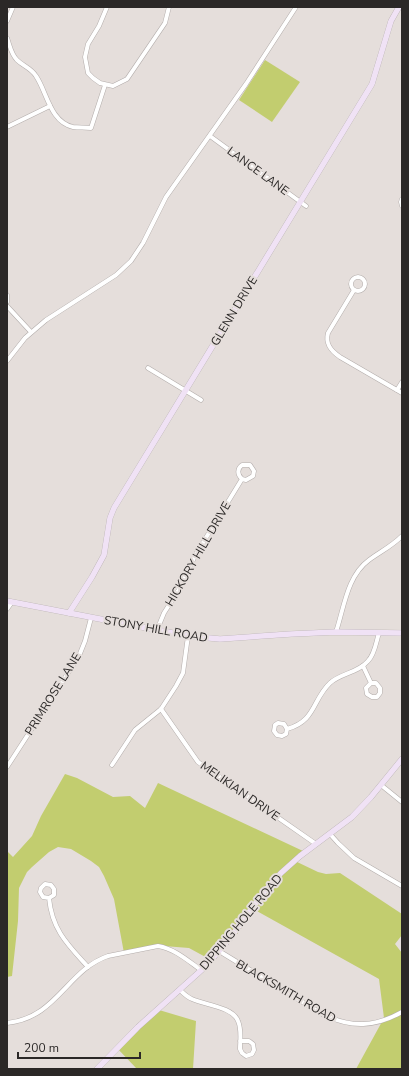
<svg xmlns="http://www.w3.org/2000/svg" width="409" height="1076" viewBox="0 0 409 1076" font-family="'Nunito Sans',sans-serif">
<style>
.green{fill:#c2cd6f}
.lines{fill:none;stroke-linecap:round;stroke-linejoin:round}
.street-casing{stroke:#b3adab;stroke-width:5}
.secondary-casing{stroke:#b3adab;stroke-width:6}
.street{stroke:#fff;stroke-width:4}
.secondary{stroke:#f0e2f5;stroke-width:5.5}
.labels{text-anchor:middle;stroke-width:4;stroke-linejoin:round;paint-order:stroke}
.street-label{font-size:12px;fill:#2b2827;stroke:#e5dedb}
</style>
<rect width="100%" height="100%" fill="#e5dedb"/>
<g class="green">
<path d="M265,60L300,82L272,122L239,100Z"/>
<path d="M65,774L77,778L113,797L130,796L145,808L158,783L303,851L295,861L318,872L326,874L340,873L402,914V935L395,944L402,953V1069H356L384,1018L379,979L255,910L237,934L211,960L189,948L164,946L124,953L114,899L104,876L99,867L91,861L71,849L58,847L49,852L32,867L27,872L19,888L18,921L12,976L7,977V851L13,857L32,836L41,816Z"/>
<path d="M159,1010L196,1021L193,1069H137L116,1047Z"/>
</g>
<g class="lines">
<g class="street-casing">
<g id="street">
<path d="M107,7L99,26L88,44L85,57L88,73L93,78L100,83L113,86L127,79L165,23L169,7"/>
<path d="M7,21L13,7"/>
<path d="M7,38C10,46 11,54 17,60C23,66 31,68 36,76C47,92 50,122 73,127C79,128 85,127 91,128L105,85"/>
<path d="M7,127L50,106"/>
<path d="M210,136L306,206"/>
<path d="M402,199L401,202L402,206"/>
<circle cx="358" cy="284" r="7"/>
<path d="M354,290L328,333C325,344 331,351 340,357L402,393"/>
<path d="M7,295V302"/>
<path d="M7,306L31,332"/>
<path d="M7,361L25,338L46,320L116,275L131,261L143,243L166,197L246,84L296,7"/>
<path d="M148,368L201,400"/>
<path d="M397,390L402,382"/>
<path d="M7,609L12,602"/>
<path d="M157,630L164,613L178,591L196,554L242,479C237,474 237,469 242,465H250L254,471L253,476L246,480L242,479"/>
<path d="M336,632C344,608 347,576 369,560C380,552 392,546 402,536"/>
<path d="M363,666L371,683H376L380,688V693L377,697H372L367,694L366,688L371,683"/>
<path d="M161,709L198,762L316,844"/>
<path d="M287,729L286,734L282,736L277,735L274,731L275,725L278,723L284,724L287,729C316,721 312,700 330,683C341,673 358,673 368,661C375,654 376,642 379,633"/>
<path d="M112,765L135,730L161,709L176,686L183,673L188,636"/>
<path d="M7,767L79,656L85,641L91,618"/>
<path d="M381,785L402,802"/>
<path d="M330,834L338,843L354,858L402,886"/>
<path d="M49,898L54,895V889L51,885L45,884L41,888L40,892L43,897L49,898C52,930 68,945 88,967"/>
<path d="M219,951L324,1015C352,1028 375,1027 402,1012"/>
<path d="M180,990C184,994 187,997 192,999C205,1005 233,1007 238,1021C242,1030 240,1040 240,1049L242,1053L246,1056L252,1054L254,1050L253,1044L249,1041H240"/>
<path d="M7,1023C57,1018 67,970 108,956L158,946C175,949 187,960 201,970"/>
</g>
</g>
<g class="secondary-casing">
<g id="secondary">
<path d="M7,601L188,636L220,639L291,634L336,632L402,633"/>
<path d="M69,613L92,577L104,555L110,518L114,508L372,84L391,21L399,7"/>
<path d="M97,1069L138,1027L206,966L231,937L263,893L281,873L300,856L352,817L371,797L402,759"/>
</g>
</g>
<use href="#street" class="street"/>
<use href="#secondary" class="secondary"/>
</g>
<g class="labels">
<g class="street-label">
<text transform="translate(258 171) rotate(36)" y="4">LANCE LANE</text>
<text transform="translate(234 311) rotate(-59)" y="4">GLENN DRIVE</text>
<text transform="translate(198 554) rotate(-60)" y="4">HICKORY HILL DRIVE</text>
<text transform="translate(156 629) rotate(10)" y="4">STONY HILL ROAD</text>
<text transform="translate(53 694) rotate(-58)" y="4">PRIMROSE LANE</text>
<text transform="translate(240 791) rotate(35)" y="4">MELIKIAN DRIVE</text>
<text transform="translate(241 922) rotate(-50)" y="4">DIPPING HOLE ROAD</text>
<text transform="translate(286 991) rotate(30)" y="4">BLACKSMITH ROAD</text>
</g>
</g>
<rect width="409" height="1076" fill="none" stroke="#2b2827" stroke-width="16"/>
<path d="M18 1052v6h122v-6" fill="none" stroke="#2b2827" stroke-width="2"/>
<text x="24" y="1052" font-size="12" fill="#2b2827" stroke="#e5dedb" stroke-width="3" paint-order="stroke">200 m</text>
</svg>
